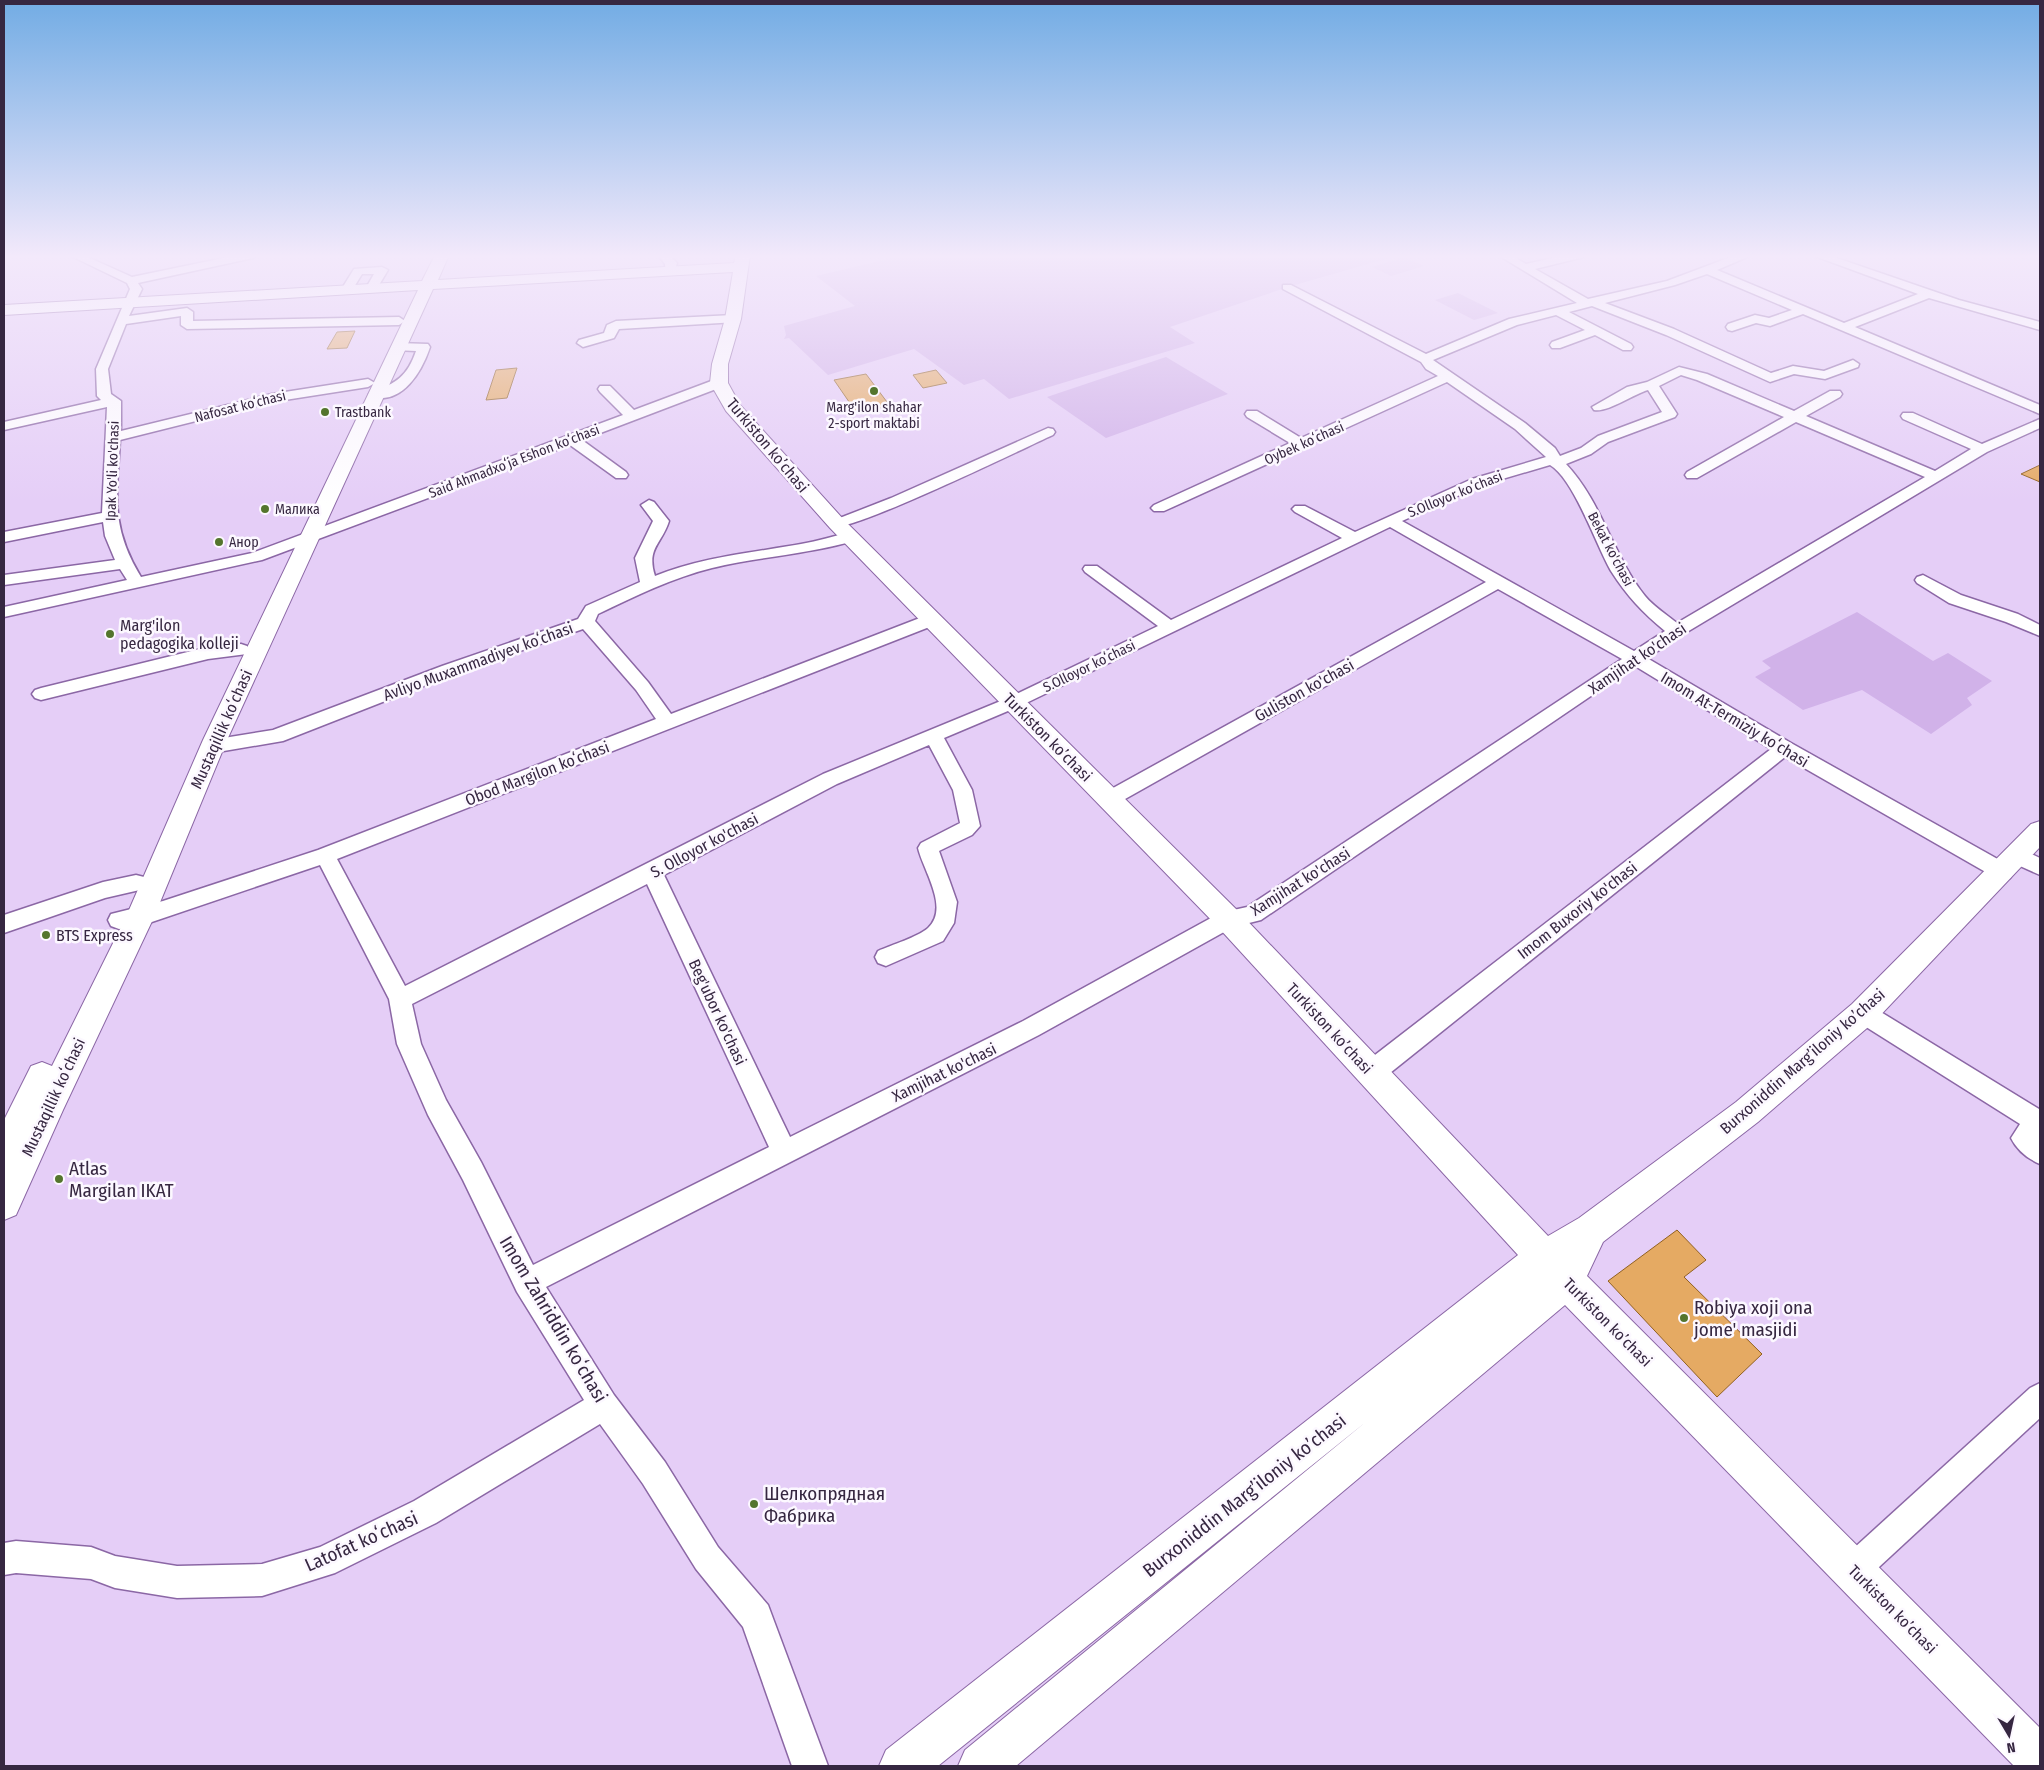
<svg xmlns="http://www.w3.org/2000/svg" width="2044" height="1770" viewBox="0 0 2044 1770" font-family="'Fira Sans Condensed',sans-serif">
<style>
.green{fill:#d1b2e9}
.building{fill:#e5aa63;stroke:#916120}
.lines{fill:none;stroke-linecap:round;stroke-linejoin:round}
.minor-casing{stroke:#8b67a5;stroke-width:3}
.major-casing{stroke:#8b67a5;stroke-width:2}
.minor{fill:#fff;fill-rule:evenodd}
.major{fill:#fff;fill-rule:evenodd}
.poi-dot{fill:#54752d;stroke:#fcf8ff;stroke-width:2}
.labels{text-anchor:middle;stroke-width:5;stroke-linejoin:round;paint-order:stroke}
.far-street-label{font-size:14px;fill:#362741;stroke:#fcf8ff}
.far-poi-label{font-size:14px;fill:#362741;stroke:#fcf8ff;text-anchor:start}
.street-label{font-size:16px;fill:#362741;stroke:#fcf8ff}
.poi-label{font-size:16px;fill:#362741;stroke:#fcf8ff;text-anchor:start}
.near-poi-label{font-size:19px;fill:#362741;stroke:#fcf8ff;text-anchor:start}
.near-street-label{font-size:19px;fill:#362741;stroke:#fcf8ff}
</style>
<rect width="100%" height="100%" fill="#e5cef7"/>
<g class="green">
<path d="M905,255H1399L1288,287L1170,327L1195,343L1009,399L984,379L964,385L914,349L828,375L789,338L784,339L786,335L784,326L855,306L816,276Z"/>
<path d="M1404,257L1424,266L1391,276L1372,267Z"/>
<path d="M1458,293L1498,313L1474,320L1435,300Z"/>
<path d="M1166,357L1228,394L1106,438L1047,397Z"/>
<path d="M1857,612L1933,661L1948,653L1992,681L1967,698L1972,705L1931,734L1862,690L1803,710L1755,677L1771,668L1762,661Z"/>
</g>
<g class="building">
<path d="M355,331L347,348L327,349L337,332Z"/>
<path d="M517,368L507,398L486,400L496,370Z"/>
<path d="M936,370L947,383L923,388L913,375Z"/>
<path d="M866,374L890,406L856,412L834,380Z"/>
<path d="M2040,465V482L2021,474Z"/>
<path d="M1677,1230L1706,1260L1684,1277L1762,1354L1717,1397L1608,1281Z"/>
</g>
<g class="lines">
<g class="minor-casing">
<g id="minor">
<path d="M69,255H83L132,277L238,255H259L253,258L138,283L142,289L129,316L187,308L193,312V321L399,317L405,321L399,325L187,329L181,325V316L126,324L108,369L111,394L121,401V431L272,394L368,379L375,383L368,387L272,402L120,440C117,496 110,526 141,577L252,553L623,415L600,392L598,389L600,386H610L634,410L714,380H724L726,383L724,386L582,440L626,472L628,475L626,478H616L570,445L262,560L4,617V607L127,580L120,569L4,585V575L115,560L105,536L103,522L4,542V532L102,513L107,407L4,430V422L101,400L97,396L96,369L130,289L127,283Z"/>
<path d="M658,255H669L677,263L674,273H666L665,264Z"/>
<path d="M1498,255H1511L1526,264L1566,255H1585L1584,257L1535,269L1588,299L1667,281L1736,255H1752L1717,270L1844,323L1918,294L1812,255H1828L1959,300L2040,322V330L1929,298L1855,327L2040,405V414L1803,314L1770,326L1756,323L1732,331L1728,330L1726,327L1728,324L1755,315L1769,318L1792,310L1707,274L1675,285L1605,303L1674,329L1771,373L1793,366L1824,371L1853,360L1859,364L1858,367L1825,379L1794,374L1770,382L1666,335L1592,306L1569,312L1631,344L1633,347L1631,350H1623L1595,335L1560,348H1552L1550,345L1552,342L1585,330L1556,315L1517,325L1433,360L1525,423L1555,448L1560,456L1581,448L1598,436L1662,412L1648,390C1634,394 1607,413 1594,410L1592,407L1627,387L1647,382L1679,367L1707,374L1794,411L1830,391H1840L1842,394L1840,397L1806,416L1935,471L1971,449L1903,419L1901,416L1903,413H1913L1982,444L2040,419V428L1987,452L1682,635L1647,658L1791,743L2010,866L2014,872L2010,878L2003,880L1996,878L1785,757L1380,1081L1371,1084L1362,1081L1359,1073L1362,1065L1771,749L1635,666L1261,920L1233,927L1039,1035L546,1287L614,1395L665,1462L718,1547L768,1605L828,1766H792L743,1627L696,1569L643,1484L600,1424L436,1523L335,1573L262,1596L177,1598L115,1588L91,1579L16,1573L4,1575V1543L16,1541L91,1547L115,1556L177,1566L262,1564L320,1547L414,1501L584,1400L517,1292L463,1180L428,1115L397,1044L389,999L320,865L140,926L119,929L111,926L108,920L111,914L163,901L318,850L656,719L636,690L583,629L454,674L283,741L212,753L205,751L202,746L205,741L273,730L442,666L578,619L586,606L640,582L635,558L653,521L641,505L649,500L654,502L669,521C662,544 646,548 655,576C702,557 751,553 801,544C818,541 834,536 850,532L858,537L856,540C808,555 760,556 712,568C672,578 635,596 598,614L595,621L648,682L671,714L925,616H937L939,620L937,624L337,859L405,986L823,774L1008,698L1158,626L1085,572L1083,569L1085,566H1097L1171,620L1342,538L1295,512L1292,509L1295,506H1305L1355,532L1472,479L1546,457L1515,429L1447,382L1164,511H1154L1151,508L1154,505L1290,443L1247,417L1245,414L1247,411H1257L1301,438L1438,376L1426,369L1421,362L1283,289V285H1291L1426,354L1509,319L1577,303ZM1681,375L1697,380L1784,417L1687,472L1685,475L1687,478H1697L1796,422L1925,477L1677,623C1667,615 1653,606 1645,596C1613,556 1602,502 1566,464L1591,454L1608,442L1675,417L1677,414L1659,386ZM1550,465C1574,479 1596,545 1611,571C1627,596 1642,612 1665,631L1634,651L1402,521L1482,485ZM1390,527L1486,582L1104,793L1101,798L1104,803L1111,805L1118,803L1498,589L1622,659L1247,907L1220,913L1023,1021L790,1137L664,875L837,784L929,745L953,790L960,823L921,843L918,848C923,870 950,908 928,928C918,937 891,945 878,951L875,957L878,963L886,966L943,941L954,923L957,902L939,851L972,835L980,826L972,790L944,738L1020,706ZM647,884L769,1147L533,1265L481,1162L446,1100L421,1044L412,1004Z"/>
<path d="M382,267L388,270L376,290H368L366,288L374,274H362L351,292H343L341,290L354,269Z"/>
<path d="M733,315L739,319L737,322L619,329L614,338L583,347L577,343L579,340L604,333L607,325L616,321Z"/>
<path d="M398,343L428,344L430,347C422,371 403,405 371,397L369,394L371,391C396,385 408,375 416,351L394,350L392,347L394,344Z"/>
<path d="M1048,428L1053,429L1055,432L1053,435C1022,449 852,532 832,527L829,524L832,521L891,498Z"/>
<path d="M1923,575L1961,595L2018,614L2040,625V636L2006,622L1949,603L1917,583L1915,580L1917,577Z"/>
<path d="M241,644L247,646L250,650L247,654L208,659L41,700L35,698L32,694L35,690L41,688L208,647Z"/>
<path d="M2018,848L2040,858V875L2011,862L2008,856L2011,850Z"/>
<path d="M136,875L144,877L147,883L144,889L105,898L4,933V915L103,882Z"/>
<path d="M1863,1003L1871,1006L2039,1109L2040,1164C2028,1159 2017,1150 2011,1138L2020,1124L1855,1020L1851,1013L1855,1006Z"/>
<path d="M2040,1383V1418L1865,1580L1854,1585L1843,1580L1838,1569L1843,1558L2030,1388Z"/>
</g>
</g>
<g class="major-casing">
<path id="major" d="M435,255H449L438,280L734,263L736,255H750L741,319L728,364V383L740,405L844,520L1238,911L1548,1236L1579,1218L1736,1102L1852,1004L2031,824L2040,821V847L1874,1022L1758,1122L1603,1242L1587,1276L2040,1728V1766H2014L1565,1305L1016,1766H958L965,1750L1367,1421L938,1766H879L886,1750L1518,1255L1218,927L830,528L726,411L710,383L712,364L725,319L733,272L433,289L227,740L154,917L63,1110L16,1215L4,1220V1120L31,1066L42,1062L52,1066L126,917L203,740L418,290L4,315V305L422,281Z"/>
</g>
<use href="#minor" class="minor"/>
<use href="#major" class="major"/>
</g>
<linearGradient id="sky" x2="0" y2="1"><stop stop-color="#72ace4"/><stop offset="0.51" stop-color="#f3e9fb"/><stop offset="1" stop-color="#f3e9fb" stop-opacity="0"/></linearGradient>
<rect width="2044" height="503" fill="url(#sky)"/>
<g class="poi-dot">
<circle cx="874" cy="391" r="5"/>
<circle cx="325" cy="412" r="5"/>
<circle cx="265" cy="509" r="5"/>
<circle cx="219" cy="542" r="5"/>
<circle cx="110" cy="634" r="5"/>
<circle cx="46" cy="935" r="5"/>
<circle cx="59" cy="1179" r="5"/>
<circle cx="1684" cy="1318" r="5"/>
<circle cx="754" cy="1504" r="5"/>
</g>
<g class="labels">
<g class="far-street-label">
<text transform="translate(240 406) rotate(-14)" y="5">Nafosat koʻchasi</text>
<text transform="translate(1304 443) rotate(-24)" y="5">Oybek koʻchasi</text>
<text transform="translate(514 461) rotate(-21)" y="5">Said Ahmadxoʻja Eshon koʻchasi</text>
<text transform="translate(112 471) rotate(-88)" y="5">Ipak Yo'li ko'chasi</text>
<text transform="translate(1455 494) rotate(-22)" y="5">S.Olloyor koʻchasi</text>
<text transform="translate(1611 549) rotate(62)" y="5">Bekat ko'chasi</text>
<text transform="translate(1089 666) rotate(-26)" y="5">S.Olloyor koʻchasi</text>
</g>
<g class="far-poi-label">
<text x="874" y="412" text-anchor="middle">Marg'ilon shahar<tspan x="874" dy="16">2-sport maktabi</tspan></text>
<text x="335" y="417">Trastbank</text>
<text x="275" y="514">Малика</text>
<text x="229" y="547">Анор</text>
</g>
<g class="street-label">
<text transform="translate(768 445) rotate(50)" y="6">Turkiston ko’chasi</text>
<text transform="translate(1637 658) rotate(-34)" y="6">Xamjihat ko'chasi</text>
<text transform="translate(478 661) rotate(-20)" y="6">Avliyo Muxammadiyev koʻchasi</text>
<text transform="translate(1304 690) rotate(-29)" y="6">Guliston ko'chasi</text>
<text transform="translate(1735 719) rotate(31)" y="6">Imom At-Termiziy koʻchasi</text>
<text transform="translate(221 729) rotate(-66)" y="6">Mustaqillik koʻchasi</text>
<text transform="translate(1048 737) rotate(45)" y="6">Turkiston ko’chasi</text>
<text transform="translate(537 773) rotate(-21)" y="6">Obod Margilon koʻchasi</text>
<text transform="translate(704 845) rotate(-28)" y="6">S. Olloyor ko'chasi</text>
<text transform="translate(1300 881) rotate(-32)" y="6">Xamjihat ko'chasi</text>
<text transform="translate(1577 910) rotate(-38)" y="6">Imom Buxoriy ko'chasi</text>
<text transform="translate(718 1012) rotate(65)" y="6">Beg'ubor ko'chasi</text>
<text transform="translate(1330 1028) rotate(47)" y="6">Turkiston ko’chasi</text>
<text transform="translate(1802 1061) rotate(-41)" y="6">Burxoniddin Marg’iloniy ko’chasi</text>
<text transform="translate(944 1072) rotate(-26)" y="6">Xamjihat ko'chasi</text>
<text transform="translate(53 1097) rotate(-65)" y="6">Mustaqillik koʻchasi</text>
<text transform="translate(1608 1322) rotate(45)" y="6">Turkiston ko’chasi</text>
<text transform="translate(1893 1609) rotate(45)" y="6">Turkiston ko’chasi</text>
</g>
<g class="poi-label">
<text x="120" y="631">Marg'ilon<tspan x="120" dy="18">pedagogika kolleji</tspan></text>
<text x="56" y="941">BTS Express</text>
</g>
<g class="near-poi-label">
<text x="69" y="1175">Atlas<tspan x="69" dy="22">Margilan IKAT</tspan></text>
<text x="1694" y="1314">Robiya xoji ona<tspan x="1694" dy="22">jome' masjidi</tspan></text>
<text x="764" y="1500">Шелкопрядная<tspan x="764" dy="22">Фабрика</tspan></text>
</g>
<g class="near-street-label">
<text transform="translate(554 1319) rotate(59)" y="7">Imom Zahriddin koʻchasi</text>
<text transform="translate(1244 1495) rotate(-38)" y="7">Burxoniddin Marg’iloniy ko’chasi</text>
<text transform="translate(361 1541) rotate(-24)" y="7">Latofat koʻchasi</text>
</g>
</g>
<rect width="2044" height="1770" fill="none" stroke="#362741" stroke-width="10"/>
<g transform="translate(2009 1735) rotate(171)" stroke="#fcf8ff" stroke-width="4" paint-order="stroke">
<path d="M0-4L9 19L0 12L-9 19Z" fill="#362741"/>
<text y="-8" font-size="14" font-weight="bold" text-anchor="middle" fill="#362741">N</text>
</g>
</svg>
